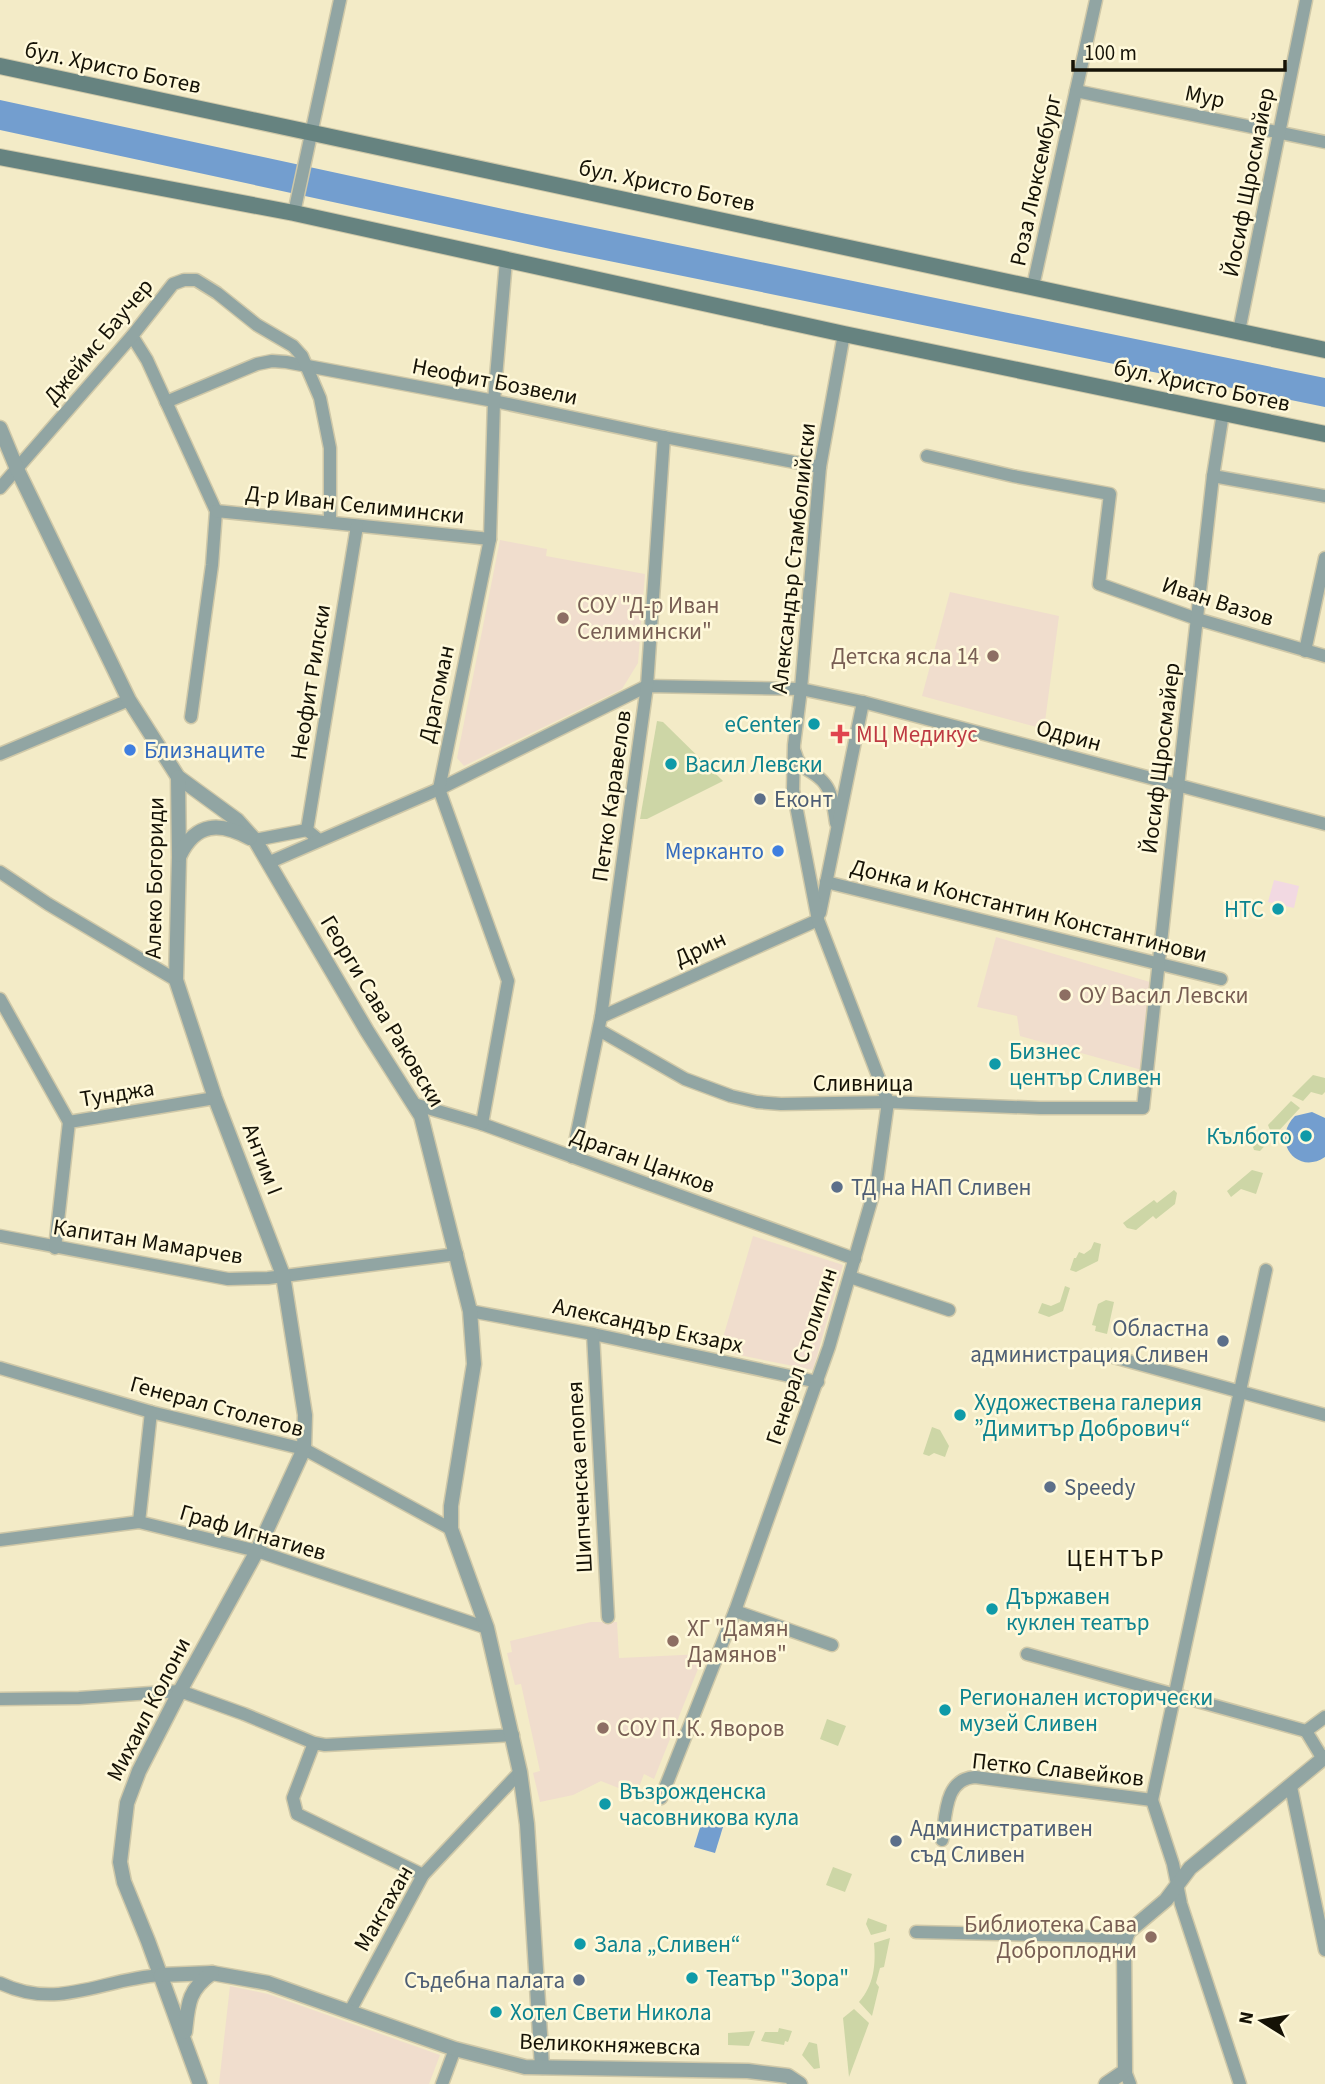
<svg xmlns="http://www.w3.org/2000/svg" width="1325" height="2084" viewBox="0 0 1325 2084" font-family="'Source Sans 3',sans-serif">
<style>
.commercial{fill:#f2d9e2}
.education{fill:#f0ddcd}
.green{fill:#cdd6a6}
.water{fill:#739ecf}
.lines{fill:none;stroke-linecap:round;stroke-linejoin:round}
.minor-casing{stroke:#cfc8a8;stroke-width:15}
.tertiary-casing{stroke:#cfc8a8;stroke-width:17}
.secondary-casing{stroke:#cfc8a8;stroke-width:18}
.minor{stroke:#91a5a3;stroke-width:12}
.tertiary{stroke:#91a5a3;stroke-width:14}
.secondary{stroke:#668380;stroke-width:16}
.education-dot{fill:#8d6e63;stroke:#fff9db;stroke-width:2.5}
.culture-dot{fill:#0f9aa8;stroke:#fff9db;stroke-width:2.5}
.health-dot{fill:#e0444e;stroke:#fff9db;stroke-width:2.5}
.shop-dot{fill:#3f7fe0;stroke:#fff9db;stroke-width:2.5}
.service-dot{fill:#5c6f8a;stroke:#fff9db;stroke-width:2.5}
.labels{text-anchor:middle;stroke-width:5;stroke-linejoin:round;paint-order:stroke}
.street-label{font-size:23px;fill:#151206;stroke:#fff9db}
.education-label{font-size:23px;fill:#785e54;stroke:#fff9db;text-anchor:start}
.culture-label{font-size:23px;fill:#0d838f;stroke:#fff9db;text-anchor:start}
.health-label{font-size:23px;fill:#be3a42;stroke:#fff9db;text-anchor:start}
.shop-label{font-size:23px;fill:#366cbe;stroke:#fff9db;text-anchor:start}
.service-label{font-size:23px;fill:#4e5e75;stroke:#fff9db;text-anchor:start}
.neighbourhood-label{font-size:24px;letter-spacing:2px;fill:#151206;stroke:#fff9db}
</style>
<rect width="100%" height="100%" fill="#f3ebc7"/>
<path class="commercial" d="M1274,880L1299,886L1294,908L1268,902Z"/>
<g class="education">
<path d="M500,540L547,549L546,556L645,574L638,663L622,689L464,766L457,758Z"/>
<path d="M950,592L1059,616L1044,729L922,696Z"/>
<path d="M996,937L1150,982L1142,1070L1020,1036L1017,1016L977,1007Z"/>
<path d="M753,1236L843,1265L813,1370L719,1351Z"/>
<path d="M591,1622H617L619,1658L704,1654L654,1779L644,1774L636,1795L601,1781L573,1795L540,1802L533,1773L540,1771L521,1684L515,1685L507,1653L512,1652L510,1641Z"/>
<path d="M230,1986L268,1994L440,2055L429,2084H219Z"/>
</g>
<g class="green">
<path d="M657,721L663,722L723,781L647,819H640Z"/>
<path d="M1313,1075L1325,1078V1092L1322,1095L1311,1092L1303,1101L1292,1096Z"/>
<path d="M1291,1101L1300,1108L1260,1151L1254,1150L1253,1147L1270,1130L1268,1125Z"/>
<path d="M1252,1170L1263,1173L1256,1194L1241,1189L1231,1197L1227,1191Z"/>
<path d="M1174,1190L1177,1193L1175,1204L1156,1219L1153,1216L1136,1230L1127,1228L1123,1223L1154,1200L1157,1203Z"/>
<path d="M1094,1242L1101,1244L1098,1261L1076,1272L1070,1270L1074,1258H1076L1079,1252L1084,1254L1091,1249Z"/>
<path d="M1065,1286L1070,1288L1063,1311L1049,1317L1038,1313L1042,1303L1051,1306L1060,1302Z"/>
<path d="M1106,1300L1114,1302L1107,1334L1095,1331L1096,1326L1092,1325L1098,1304Z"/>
<path d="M932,1427L940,1430L949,1446L945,1457L934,1453L929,1456L923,1454Z"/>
<path d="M827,1719L846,1726L838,1746L820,1739Z"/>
<path d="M833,1867L852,1874L845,1892L826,1885Z"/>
<path d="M868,1918L887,1925L886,1931L871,1935L866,1924Z"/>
<path d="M890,1938L884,1967L880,1968L876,1983L879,1987L872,2016L859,2002C874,1985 876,1964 874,1943Z"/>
<path d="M854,2009L869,2023L849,2077L843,2018Z"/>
<path d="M779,2028L792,2031L788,2042L785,2041L784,2045L761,2041L765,2032H778Z"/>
<path d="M755,2031L749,2046L728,2045V2033Z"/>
<path d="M809,2042L817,2044L820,2068L814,2069L802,2055Z"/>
</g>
<g class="water">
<path d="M0,100L522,213L1325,378V407L555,250L0,130Z"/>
<path d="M1312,1112L1325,1118V1157C1297,1176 1270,1141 1295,1116Z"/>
<path d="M702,1821L723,1827L715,1853L694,1847Z"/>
</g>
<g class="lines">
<g class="minor-casing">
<g id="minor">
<path d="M1076,91L1325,142"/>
<path d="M294,213L340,0"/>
<path d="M1033,286L1096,0"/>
<path d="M1239,331L1306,0"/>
<path d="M132,336L147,360L216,511L212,565L191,717"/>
<path d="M166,402L257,364L272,361L286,362L494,401L664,437L820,467"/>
<path d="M927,456L1013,476L1110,494L1099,584L1197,619L1325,656"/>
<path d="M1213,476L1325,496"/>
<path d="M0,488L132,336L173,284L184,280H196L217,293L257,325L293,346L302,356L320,398L330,448V522"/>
<path d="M216,511L490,539"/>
<path d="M1305,651L1325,558"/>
<path d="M795,752C799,771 815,770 825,784C833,794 834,811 836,823"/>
<path d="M0,754L129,700"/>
<path d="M255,840L307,830"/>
<path d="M319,840L307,830L357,526"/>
<path d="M270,862L439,789L647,686L801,689L863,702L1325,824"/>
<path d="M0,872L48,904L176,980"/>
<path d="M826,882L1221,979"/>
<path d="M820,913L863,702"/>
<path d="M0,999L69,1122"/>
<path d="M601,1017L818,920"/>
<path d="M599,1030L685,1079L731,1096L757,1102L781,1104L888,1102L1040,1108H1143L1178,786L1213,476L1223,413"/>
<path d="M414,1104L482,1124L855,1259"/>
<path d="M482,1124L508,981L439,789L490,539L494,401L506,260"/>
<path d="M572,1157L601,1017L647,686L664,437"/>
<path d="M0,1236L228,1279L268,1278L457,1254"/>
<path d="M55,1248L69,1122L215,1098"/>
<path d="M850,1277L949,1310"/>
<path d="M470,1311L593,1334L818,1382"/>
<path d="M593,1334L608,1617"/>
<path d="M1110,1356L1325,1415"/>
<path d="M0,1368L151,1412L304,1449L451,1529"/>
<path d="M139,1522L151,1412"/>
<path d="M0,1540L139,1522L257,1551L487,1628"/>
<path d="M735,1611L832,1645"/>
<path d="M1027,1654L1306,1731"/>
<path d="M0,1699L79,1698L180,1691L244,1714L314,1743L325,1745L513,1735"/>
<path d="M314,1743L293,1798L297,1814L423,1875"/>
<path d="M1323,1759L1306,1731L1325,1717"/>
<path d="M1291,1787L1325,1950"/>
<path d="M661,1798L735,1611L829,1347L877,1181L888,1102L818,920L793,790L794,745L801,689L820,467L844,334"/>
<path d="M1152,1800L1266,1270"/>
<path d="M1152,1800L1173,1864L1181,1904L1240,2084"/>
<path d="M942,1840C946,1816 944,1779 975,1777L1152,1800"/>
<path d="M916,1932L1125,1937"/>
<path d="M0,1983C58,2011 101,1979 161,1975"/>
<path d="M350,2011L423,1875L520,1772"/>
<path d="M1125,2071L1130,2084"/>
<path d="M442,2084L455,2049"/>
</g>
</g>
<g class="tertiary-casing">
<g id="tertiary">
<path d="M0,428L17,469L129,700L178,777L237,820L255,840L367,1031L421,1116L470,1311L474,1364L451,1506V1529L487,1628L520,1772L527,1824L542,2067"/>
<path d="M178,777L179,857L176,980L215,1098L283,1275L305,1415L304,1449L257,1551L180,1691L139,1771L127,1803L120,1862L124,1882L148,1941L200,2084"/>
<path d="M180,855C196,822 220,822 250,838"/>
<path d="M161,1975L212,1973L268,1983L455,2049L525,2067L748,2071L788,2076L800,2084"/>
<path d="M185,2032C188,2004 188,1990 212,1973"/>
<path d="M1106,2084L1125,2071L1124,1943L1128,1932L1166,1900L1190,1868L1325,1757"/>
</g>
</g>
<g class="secondary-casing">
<g id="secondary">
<path d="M0,66L1325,350"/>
<path d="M0,157L294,213L844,334L1325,434"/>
</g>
</g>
<use href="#minor" class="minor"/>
<use href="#tertiary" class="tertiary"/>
<use href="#secondary" class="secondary"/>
</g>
<g class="education-dot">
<circle cx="563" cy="618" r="7"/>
<circle cx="993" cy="656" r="7"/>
<circle cx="1065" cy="995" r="7"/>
<circle cx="673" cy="1641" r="7"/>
<circle cx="603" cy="1728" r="7"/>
<circle cx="1151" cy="1937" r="7"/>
</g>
<g class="culture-dot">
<circle cx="814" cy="724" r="7"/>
<circle cx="671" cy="764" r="7"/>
<circle cx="1278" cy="909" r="7"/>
<circle cx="995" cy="1064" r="7"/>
<circle cx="1306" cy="1136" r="7"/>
<circle cx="960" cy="1415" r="7"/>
<circle cx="992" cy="1609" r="7"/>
<circle cx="945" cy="1710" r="7"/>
<circle cx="605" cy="1804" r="7"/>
<circle cx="580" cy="1944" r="7"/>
<circle cx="692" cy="1978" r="7"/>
<circle cx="496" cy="2012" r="7"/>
</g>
<path class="health-dot" d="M836.5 723.5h7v7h7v7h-7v7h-7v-7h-7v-7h7z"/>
<g class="shop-dot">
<circle cx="130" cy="750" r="7"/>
<circle cx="778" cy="851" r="7"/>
</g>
<g class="service-dot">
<circle cx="760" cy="799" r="7"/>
<circle cx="837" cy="1187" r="7"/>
<circle cx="1223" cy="1341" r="7"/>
<circle cx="1050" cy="1487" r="7"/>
<circle cx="896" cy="1841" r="7"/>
<circle cx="579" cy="1980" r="7"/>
</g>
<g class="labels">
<g class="street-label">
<text transform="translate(113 67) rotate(12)" y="8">бул. Христо Ботев</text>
<text transform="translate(1205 96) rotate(12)" y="8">Мур</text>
<text transform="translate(1035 180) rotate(-78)" y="8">Роза Люксембург</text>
<text transform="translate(1248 182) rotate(-79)" y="8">Йосиф Щросмайер</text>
<text transform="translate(667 185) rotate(12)" y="8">бул. Христо Ботев</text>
<text transform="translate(98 341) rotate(-50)" y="8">Джеймс Баучер</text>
<text transform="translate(495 381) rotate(11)" y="8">Неофит Бозвели</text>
<text transform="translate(1202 385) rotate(12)" y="8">бул. Христо Ботев</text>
<text transform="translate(355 504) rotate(6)" y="8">Д-р Иван Селимински</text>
<text transform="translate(793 558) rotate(-84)" y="8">Александър Стамболийски</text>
<text transform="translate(1218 601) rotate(18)" y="8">Иван Вазов</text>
<text transform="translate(310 682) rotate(-81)" y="8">Неофит Рилски</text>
<text transform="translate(436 694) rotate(-78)" y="8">Драгоман</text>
<text transform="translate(1069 735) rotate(15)" y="8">Одрин</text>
<text transform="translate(1160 758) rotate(-83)" y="8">Йосиф Щросмайер</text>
<text transform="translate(611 796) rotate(-82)" y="8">Петко Каравелов</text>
<text transform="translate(154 878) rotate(-89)" y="8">Алеко Богориди</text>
<text transform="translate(1029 910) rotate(14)" y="8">Донка и Константин Константинови</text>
<text transform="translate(700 948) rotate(-25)" y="8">Дрин</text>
<text transform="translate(383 1011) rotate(59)" y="8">Георги Сава Раковски</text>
<text x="863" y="1091">Сливница</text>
<text transform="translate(117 1093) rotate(-9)" y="8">Тунджа</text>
<text transform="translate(263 1159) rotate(69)" y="8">Антим I</text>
<text transform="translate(643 1160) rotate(20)" y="8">Драган Цанков</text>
<text transform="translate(148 1241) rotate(9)" y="8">Капитан Мамарчев</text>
<text transform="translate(648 1325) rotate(12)" y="8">Александър Екзарх</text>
<text transform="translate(801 1356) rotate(-72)" y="8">Генерал Столипин</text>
<text transform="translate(217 1406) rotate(15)" y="8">Генерал Столетов</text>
<text transform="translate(579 1477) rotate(-93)" y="8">Шипченска епопея</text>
<text transform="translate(253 1532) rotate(16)" y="8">Граф Игнатиев</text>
<text transform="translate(148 1709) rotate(-63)" y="8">Михаил Колони</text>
<text transform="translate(1058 1769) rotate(6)" y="8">Петко Славейков</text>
<text transform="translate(383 1908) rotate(-60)" y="8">Макгахан</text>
<text transform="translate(610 2044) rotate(2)" y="8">Великокняжевска</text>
</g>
<g class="education-label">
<text x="577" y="613">СОУ "Д-р Иван<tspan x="577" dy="26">Селимински"</tspan></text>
<text x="979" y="664" text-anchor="end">Детска ясла 14</text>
<text x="1079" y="1003">ОУ Васил Левски</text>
<text x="687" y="1636">ХГ "Дамян<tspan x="687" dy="26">Дамянов"</tspan></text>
<text x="617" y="1736">СОУ П. К. Яворов</text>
<text x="1137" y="1932" text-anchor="end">Библиотека Сава<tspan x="1137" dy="26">Доброплодни</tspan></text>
</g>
<g class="culture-label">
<text x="800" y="732" text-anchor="end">eCenter</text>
<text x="685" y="772">Васил Левски</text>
<text x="1264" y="917" text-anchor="end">НТС</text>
<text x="1009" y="1059">Бизнес<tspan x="1009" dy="26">център Сливен</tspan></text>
<text x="1292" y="1144" text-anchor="end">Кълбото</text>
<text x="974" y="1410">Художествена галерия<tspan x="974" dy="26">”Димитър Добрович“</tspan></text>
<text x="1006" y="1604">Държавен<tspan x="1006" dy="26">куклен театър</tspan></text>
<text x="959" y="1705">Регионален исторически<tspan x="959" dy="26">музей Сливен</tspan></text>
<text x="619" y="1799">Възрожденска<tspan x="619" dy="26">часовникова кула</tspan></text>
<text x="594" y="1952">Зала „Сливен“</text>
<text x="706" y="1986">Театър "Зора"</text>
<text x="510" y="2020">Хотел Свети Никола</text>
</g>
<g class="health-label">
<text x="856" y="742">МЦ Медикус</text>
</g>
<g class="shop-label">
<text x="144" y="758">Близнаците</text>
<text x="764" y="859" text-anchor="end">Мерканто</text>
</g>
<g class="service-label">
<text x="774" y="807">Еконт</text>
<text x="851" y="1195">ТД на НАП Сливен</text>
<text x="1209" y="1336" text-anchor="end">Областна<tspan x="1209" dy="26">администрация Сливен</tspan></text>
<text x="1064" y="1495">Speedy</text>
<text x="910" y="1836">Административен<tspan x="910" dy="26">съд Сливен</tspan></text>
<text x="565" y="1988" text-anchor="end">Съдебна палата</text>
</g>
<g class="neighbourhood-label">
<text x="1116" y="1566">ЦЕНТЪР</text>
</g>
</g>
<g transform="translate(1262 2021) rotate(281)" stroke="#fff9db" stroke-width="5" paint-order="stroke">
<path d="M0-5L12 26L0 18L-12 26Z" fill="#151206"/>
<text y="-10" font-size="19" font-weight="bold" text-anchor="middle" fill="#151206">N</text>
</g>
<path d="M1073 60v10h212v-10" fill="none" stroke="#151206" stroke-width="3.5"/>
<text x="1084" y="60" font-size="21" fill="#151206" stroke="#fff9db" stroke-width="5" paint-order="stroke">100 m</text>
</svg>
